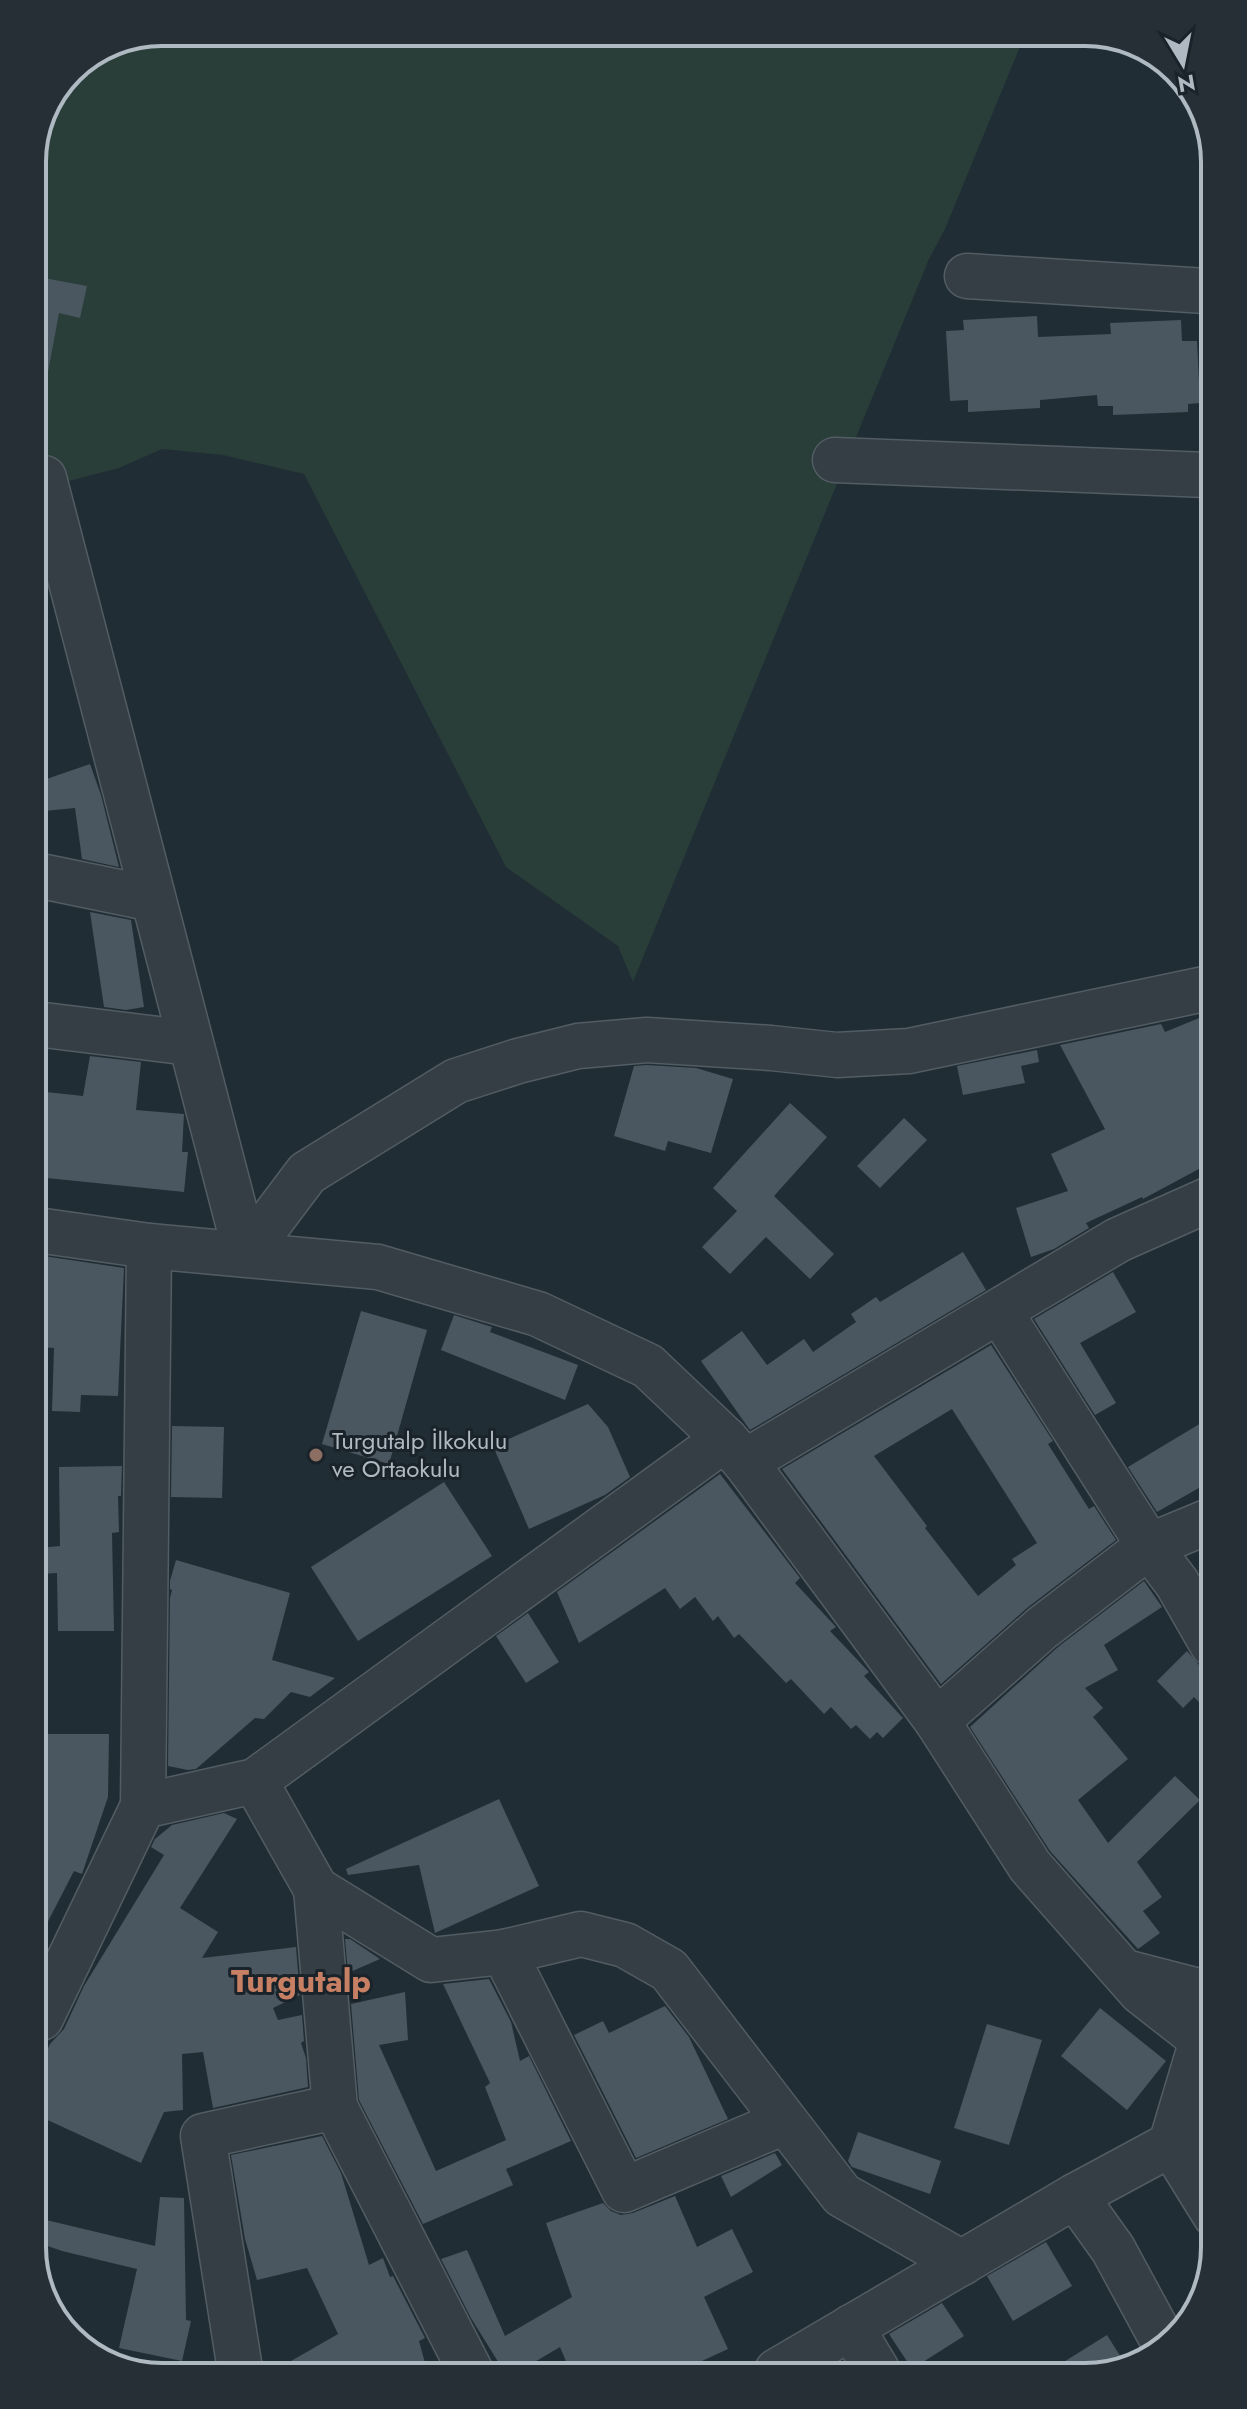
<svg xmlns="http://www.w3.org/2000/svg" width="1247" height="2409" viewBox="0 0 1247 2409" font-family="Jost,sans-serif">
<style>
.green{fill:#293d39}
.building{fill:#4a5760;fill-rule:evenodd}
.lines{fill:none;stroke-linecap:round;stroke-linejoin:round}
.minor-casing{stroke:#525c63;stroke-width:47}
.minor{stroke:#353e45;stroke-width:44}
.education-dot{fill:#8d6e63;stroke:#1a232a;stroke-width:3}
.labels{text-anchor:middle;stroke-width:6;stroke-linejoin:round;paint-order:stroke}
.poi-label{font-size:24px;fill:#afb9c2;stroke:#1a232a;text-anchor:start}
.district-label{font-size:32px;font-weight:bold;fill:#c88064;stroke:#1a232a}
.rim{fill:none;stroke:#afb9c2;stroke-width:4}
</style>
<rect width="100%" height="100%" fill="#212d34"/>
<path class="green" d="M162,32H1026L945,229L929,259L633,982L618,946L506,867L304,474L223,455L162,449L119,468L57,484L34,496L32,154L70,70Z"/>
<g class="building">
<path d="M33,276L87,286L80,318L59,313L46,383L33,382Z"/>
<path d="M1037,316L1038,337L1111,334L1110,323L1181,320L1182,341H1197L1200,403L1188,404V412L1113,415V406H1098L1097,395L1040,400V408L968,412V400L950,401L946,331L964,330L963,320Z"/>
<path d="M90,764L101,795L119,867L82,859L75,808L44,811L35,786V783Z"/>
<path d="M90,912L131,920L144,1007L126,1010L104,1007Z"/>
<path d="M1209,1014L1210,1163L1143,1199L1142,1197L1086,1223L1089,1228L1054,1249L1031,1257L1016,1208L1068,1191L1051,1154L1105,1129L1060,1045L1161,1024L1165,1032Z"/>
<path d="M1037,1050L1039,1062L1021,1066L1025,1083L963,1095L957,1066Z"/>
<path d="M90,1056L141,1062L136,1110L184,1114L182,1152H188L184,1192L37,1177V1091L83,1096Z"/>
<path d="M647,1065L696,1068L733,1079L711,1153L668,1141L665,1151L614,1136L634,1066Z"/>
<path d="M790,1103L827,1137L774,1196L834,1254L810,1279L766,1237L730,1274L702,1247L737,1211L713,1188Z"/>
<path d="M904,1118L927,1140L880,1188L857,1166Z"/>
<path d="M963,1252L986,1290L750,1430L701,1361L742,1331L767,1365L804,1339L813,1352L856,1322L851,1314L876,1297L880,1302Z"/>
<path d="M37,1255L124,1268L118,1396L81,1395L80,1412L52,1411L54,1348L38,1347Z"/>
<path d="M1113,1272L1136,1312L1080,1343L1116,1403L1095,1415L1034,1319Z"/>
<path d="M361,1311L427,1330L389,1464L322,1444Z"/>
<path d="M454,1315L492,1327L490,1332L578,1365L565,1400L441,1350Z"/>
<path d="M991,1345L1053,1441L1048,1444L1089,1509L1094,1506L1116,1540L1027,1608L941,1684L782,1469ZM952,1409L1037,1543L1012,1559L1016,1565L978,1596L925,1528L927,1526L874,1456Z"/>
<path d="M588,1404L608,1427L630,1477L605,1495L529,1529L493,1446Z"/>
<path d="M1211,1417V1481L1157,1512L1128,1467Z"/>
<path d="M172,1426L224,1427L222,1498L171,1497Z"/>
<path d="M122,1466L121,1496H118L119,1532L112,1533L114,1631H58L57,1573L39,1574V1548L60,1546L59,1467Z"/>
<path d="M720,1474L800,1578L795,1583L836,1627L830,1631L869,1672L864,1676L903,1718L883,1738L877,1732L870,1739L856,1725L851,1729L831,1707L824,1714L791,1679L786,1683L739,1634L734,1638L718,1616L713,1621L695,1597L680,1609L665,1588L579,1643L557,1592Z"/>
<path d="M444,1482L492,1556L358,1641L311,1567Z"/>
<path d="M176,1560L290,1593L272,1660L335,1678L310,1697L291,1692L264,1719L255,1718L196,1769L188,1770L168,1766L170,1598L172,1590L170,1589V1581Z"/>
<path d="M1144,1581L1162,1607L1104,1645L1118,1670L1085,1688L1103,1708L1093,1717L1128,1759L1078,1800L1108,1843L1175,1776L1200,1800L1137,1862L1162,1897L1143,1911L1160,1933L1138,1949L1050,1851L970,1727L1058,1647Z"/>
<path d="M528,1613L559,1662L526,1683L496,1636Z"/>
<path d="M1187,1651L1199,1665L1205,1667L1212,1675V1691L1199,1702L1194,1697L1183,1708L1157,1681Z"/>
<path d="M43,1734H109L108,1797L82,1874L74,1871L40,1937V1804L43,1795Z"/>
<path d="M499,1799L539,1886L435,1933L419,1865L348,1875L346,1869Z"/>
<path d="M224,1813L237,1819L180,1908L218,1932L202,1958L296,1947L300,1995L273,2008L278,2020L302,2015L304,2041L301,2043L306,2058L308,2087L213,2108L203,2052L182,2054L183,2110L164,2112L141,2163L41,2117V2063L50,2044L64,2029L84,1986L164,1855L151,1847L155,1839L172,1825Z"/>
<path d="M345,1939H350L380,1959L348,1973Z"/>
<path d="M489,1979L511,2022L520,2061L529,2056L571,2141L506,2169L513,2185L423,2224L359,2100L351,2004L405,1992L408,2040L379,2045L436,2171L506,2140L485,2087L490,2083L443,1984Z"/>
<path d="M665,2006L689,2037L728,2119L636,2158L574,2035L603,2021L609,2033Z"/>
<path d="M1100,2008L1166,2061L1127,2110L1061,2056Z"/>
<path d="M987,2024L1042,2040L1009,2145L954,2128Z"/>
<path d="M858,2132L941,2161L930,2194L852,2167L848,2161Z"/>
<path d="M322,2136L341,2173L369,2265L383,2258L390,2277L393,2276L425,2338L419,2341L428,2374L265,2376L338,2334L307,2268L257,2280L245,2239L231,2155Z"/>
<path d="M775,2153L782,2165L731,2197L721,2176Z"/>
<path d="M675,2196L697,2247L732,2229L753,2272L704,2297L728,2349L678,2372L571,2373L560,2347L516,2373H505L471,2318L441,2259L467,2250L505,2336L572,2297L546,2223L603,2203L611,2211L621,2215L633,2213Z"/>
<path d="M160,2197L184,2198L186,2320L191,2321L182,2361L119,2348L137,2269L62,2251L42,2244V2219L155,2246Z"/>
<path d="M1046,2242L1072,2286L1013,2321L987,2276Z"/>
<path d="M942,2303L964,2336L912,2369L889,2334Z"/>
<path d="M1107,2335L1127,2367L1054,2368Z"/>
</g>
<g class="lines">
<g class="minor-casing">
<g id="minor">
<path d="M967,276L1206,291"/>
<path d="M835,460L1207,475"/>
<path d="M34,480L44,478L246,1254"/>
<path d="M36,875L153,899"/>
<path d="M36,1024L190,1043"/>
<path d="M37,1230L149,1246L378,1267L538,1314L648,1366L725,1439L745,1462L937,1721L1030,1866L1141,1992L1214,2049"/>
<path d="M246,1254L307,1173L456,1081L518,1061L578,1046L647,1040L771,1048L837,1055L909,1051L1209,988"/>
<path d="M1000,1312L1149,1546L1177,1583L1212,1644"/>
<path d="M745,1462L1118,1240L1210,1199"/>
<path d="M937,1721L1042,1628L1149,1546L1212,1520"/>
<path d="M255,1781L316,1889L335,2107L472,2374"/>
<path d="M143,1806L149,1246"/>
<path d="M316,1889L431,1960L504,1952L581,1934L625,1945L669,1970L842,2195L962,2263"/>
<path d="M504,1952L624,2190L784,2122"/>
<path d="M1125,1972L1214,1995"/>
<path d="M41,2018L143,1806L255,1781L725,1439"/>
<path d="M1202,2040L1171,2144L1215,2215"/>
<path d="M1075,2196L1113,2249L1164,2343"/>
<path d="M851,2327L877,2370"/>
<path d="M777,2371L1075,2196L1214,2121"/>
<path d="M241,2376L203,2136L335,2107"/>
</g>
</g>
<use href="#minor" class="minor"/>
</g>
<circle class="education-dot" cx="316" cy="1455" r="8"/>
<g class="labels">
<g class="poi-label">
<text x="332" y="1449">Turgutalp İlkokulu<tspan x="332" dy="28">ve Ortaokulu</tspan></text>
</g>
<g class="district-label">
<text x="301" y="1992">Turgutalp</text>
</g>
</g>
<path d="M0 0H1247V2409H0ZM162 46H1085A116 116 0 0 1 1201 162V2247A116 116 0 0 1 1085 2363H162A116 116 0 0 1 46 2247V162A116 116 0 0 1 162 46Z" fill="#262f36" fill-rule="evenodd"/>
<path class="rim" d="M162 46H1085A116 116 0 0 1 1201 162V2247A116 116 0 0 1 1085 2363H162A116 116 0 0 1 46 2247V162A116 116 0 0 1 162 46Z"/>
<g transform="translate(1183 64) rotate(170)" stroke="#1a232a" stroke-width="6" paint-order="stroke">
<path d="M0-6L14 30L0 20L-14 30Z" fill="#afb9c2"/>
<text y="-12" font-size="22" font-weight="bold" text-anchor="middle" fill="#afb9c2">N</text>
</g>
</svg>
